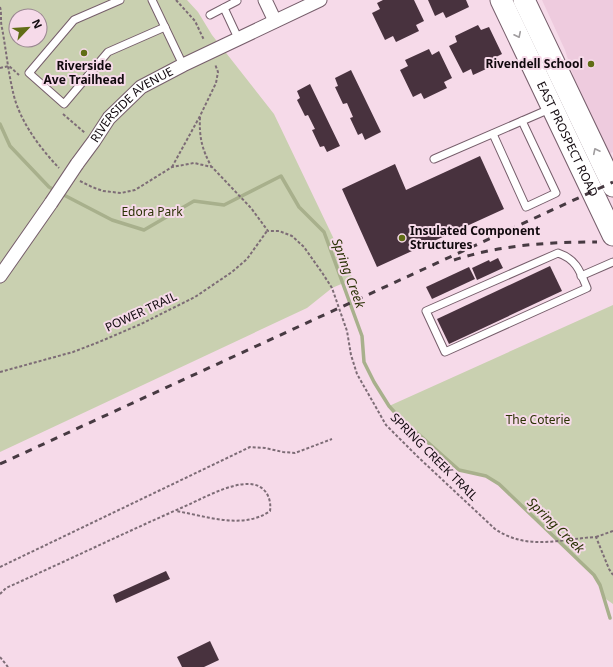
<svg xmlns="http://www.w3.org/2000/svg" width="613" height="667" viewBox="0 0 613 667" font-family="'Noto Sans',sans-serif">
<style>
.built{fill:#eecbde}
.green{fill:#c9d0b0;fill-rule:evenodd}
.lines{fill:none;stroke-linecap:round;stroke-linejoin:round}
.stream{stroke:#a8b08c;stroke-width:3.5}
.building{fill:#48323e}
.service-casing{stroke:#765e6b;stroke-width:9}
.minor-casing{stroke:#765e6b;stroke-width:15}
.primary-casing{stroke:#765e6b;stroke-width:23}
.path{stroke:#7d6c76;stroke-width:2;stroke-dasharray:3 2;stroke-linecap:butt}
.service{stroke:#fff;stroke-width:7}
.minor{stroke:#fff;stroke-width:13}
.primary{stroke:#fff;stroke-width:21}
.rail{stroke:#473a42;stroke-width:3;stroke-dasharray:7 7;stroke-linecap:butt}
.minor-bridge-casing{stroke:#765e6b;stroke-width:15;stroke-linecap:butt}
.minor-bridge{stroke:#fff;stroke-width:13}
.oneway{stroke:#a09d9f}
.poi-dot{fill:#616d16;stroke:#f6dae9;stroke-width:1.5}
.labels{text-anchor:middle;stroke-width:4;stroke-linejoin:round;paint-order:stroke}
.poi-label{font-size:12px;font-weight:bold;fill:#11090e;stroke:#f6dae9;text-anchor:end}
.street-label{font-size:12px;fill:#11090e;stroke:#f6dae9}
.park-label{font-size:12px;fill:#2c3205;stroke:#f6dae9}
.water-label{font-size:13px;font-style:italic;fill:#2b3205;stroke:#f6dae9}
</style>
<rect width="100%" height="100%" fill="#f6dae9"/>
<path class="built" d="M542,0H613V152L609,154L574,78L565,50Z"/>
<g class="green">
<path d="M0,0H187L198,12L212,35L274,114L353,279L332,288L307,308L0,452ZM16,16H40V40H16Z"/>
<path d="M613,305V604L603,597L600,585L594,575L499,484L486,476L459,470L398,416L389,406Z"/>
</g>
<g class="lines">
<g class="stream">
<path d="M0,124L10,146L49,187L56,191"/>
<path d="M62,194L112,220L144,230L194,201L224,205L281,176L299,207L324,232L362,336L364,362L374,382L389,406L398,416L459,470L486,476L499,484L594,575L600,585L610,618"/>
</g>
</g>
<g class="building">
<path d="M383,0H414L424,21L416,25L419,31L396,42L393,36L385,40L372,13L380,9L377,3Z"/>
<path d="M428,0H466L469,7L446,18L443,12L435,16Z"/>
<path d="M478,25L481,30L489,27L502,54L494,58L497,64L473,75L471,69L463,73L449,46L457,42L455,36Z"/>
<path d="M429,49L432,55L439,51L452,78L444,82L447,88L424,99L421,93L413,97L400,70L408,66L405,60Z"/>
<path d="M351,70L381,132L365,140L362,133L358,135L350,118L353,117L347,103L343,104L335,87L338,86L335,78Z"/>
<path d="M310,84L340,146L327,152L324,146L320,147L312,130L315,129L308,115L305,116L297,100L300,98L297,91Z"/>
<path d="M480,156L504,209L377,267L342,189L395,164L406,190Z"/>
<path d="M498,258L503,268L477,280L472,268L489,260L490,262Z"/>
<path d="M550,266L562,291L449,344L437,319Z"/>
<path d="M469,267L475,279L432,299L426,287Z"/>
<path d="M166,571L170,579L116,603L113,595Z"/>
<path d="M210,641L219,660L204,667H182L177,657Z"/>
</g>
<g class="lines">
<g class="service-casing">
<g id="service">
<path d="M120,0L74,20L29,73L64,104L108,52L165,27"/>
<path d="M152,0L183,65"/>
<path d="M224,8L238,38"/>
<path d="M210,15L237,1"/>
<path d="M493,134L526,207L556,193L522,121"/>
<path d="M434,159L552,108"/>
<path d="M558,253C576,259 580,271 587,288L445,352L426,311Z"/>
<path d="M581,276L613,262"/>
</g>
</g>
<g class="minor-casing">
<g id="minor">
<path d="M265,0L275,21"/>
<path id="s1" d="M77,164L94,141L109,118L141,87L183,65L320,0"/>
<path d="M0,276L51,203"/>
</g>
</g>
<g class="primary-casing">
<g id="primary">
<path id="s2" d="M501,0L613,235"/>
<path d="M524,0L613,186"/>
</g>
</g>
<g class="path">
<path d="M176,0L195,21L204,40"/>
<path d="M0,7C2,14 0,21 2,28C6,49 8,71 13,92C19,120 39,147 59,168"/>
<path d="M0,68L9,66L19,75"/>
<path d="M63,114L85,133"/>
<path d="M200,117C199,137 202,149 211,166"/>
<path d="M172,167L200,116L216,83L218,72L215,64"/>
<path d="M80,181L92,187L103,191L121,193L135,190L172,167L194,163L212,167L251,208L268,231H279L292,236L304,247L323,274L332,288L340,311L347,331L351,355L357,374L386,425L417,456L495,529C528,551 559,539 596,537L609,569L613,575"/>
<path d="M0,372L73,352L99,342L141,324L195,297L232,272L247,259L267,231"/>
<path d="M596,537L613,531"/>
<path d="M0,567L250,447L265,448L283,452L295,453L332,439"/>
<path d="M0,594L6,588C64,562 122,534 181,508C200,500 229,483 249,484C264,484 272,497 270,511C243,530 206,516 176,511"/>
<path d="M0,657L8,667"/>
</g>
<use href="#service" class="service"/>
<use href="#minor" class="minor"/>
<use href="#primary" class="primary"/>
<g class="rail">
<path d="M454,260C500,245 548,242 597,242"/>
<path d="M0,464L613,182"/>
</g>
<g class="minor-bridge-casing">
<path id="minor-bridge" d="M51,203L77,164"/>
</g>
<use href="#minor-bridge" class="minor-bridge"/>
</g>
<defs><path id="oneway-chevron" d="M-2-3.5L2.5 0L-2 3.5" fill="none" stroke-width="1.6" stroke-linecap="round" stroke-linejoin="round"/></defs>
<g class="oneway">
<use href="#oneway-chevron" transform="translate(518 35) rotate(64)"/>
<use href="#oneway-chevron" transform="translate(596 151) rotate(-116)"/>
</g>
<g class="poi-dot">
<circle cx="84" cy="53" r="4"/>
<circle cx="591" cy="64" r="4"/>
<circle cx="402" cy="238" r="4"/>
</g>
<g class="labels">
<g class="poi-label">
<text x="583" y="68">Rivendell School</text>
<text x="84" y="70" text-anchor="middle">Riverside<tspan x="84" dy="14">Ave Trailhead</tspan></text>
<text x="410" y="235" text-anchor="start">Insulated Component<tspan x="410" dy="14">Structures</tspan></text>
</g>
<g class="street-label">
<text dy="4" stroke="none"><textPath href="#s1" startOffset="82">RIVERSIDE AVENUE</textPath></text>
<text dy="4" stroke="none"><textPath href="#s2" startOffset="154">EAST PROSPECT ROAD</textPath></text>
<text transform="translate(141 312) rotate(-25)" y="4">POWER TRAIL</text>
<text transform="translate(434 457) rotate(45)" y="4">SPRING CREEK TRAIL</text>
</g>
<g class="park-label">
<text x="152" y="216">Edora Park</text>
<text x="538" y="424">The Coterie</text>
</g>
<g class="water-label">
<text transform="translate(349 273) rotate(70)" y="5">Spring Creek</text>
<text transform="translate(556 525) rotate(44)" y="5">Spring Creek</text>
</g>
</g>
<g transform="translate(28 28) rotate(65)"><circle r="19" fill="#f6dae9" stroke="#9a8691"/>
<path d="M0-3L7 15L0 10L-7 15Z" fill="#616d16"/>
<text y="-6" font-size="11" font-weight="bold" text-anchor="middle" fill="#11090e">N</text>
</g>
</svg>
